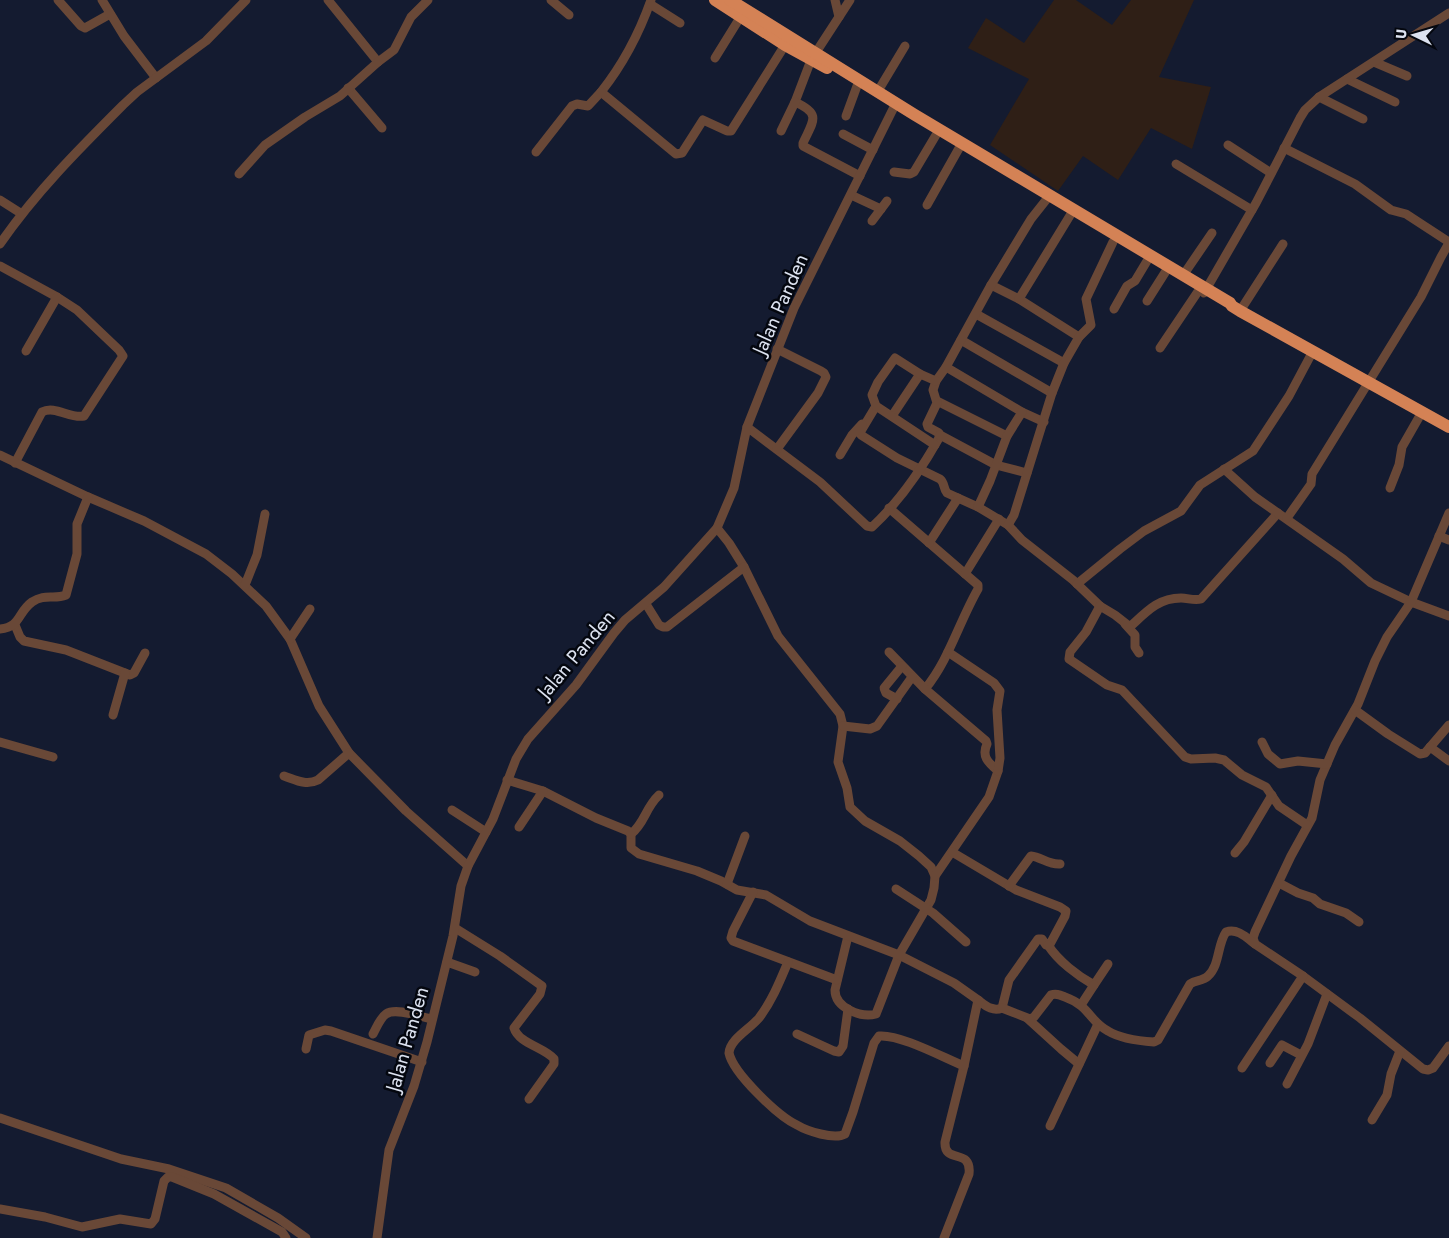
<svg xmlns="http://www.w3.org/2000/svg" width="1449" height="1238" viewBox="0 0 1449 1238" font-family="Jost,sans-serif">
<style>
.education{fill:#2f1f16}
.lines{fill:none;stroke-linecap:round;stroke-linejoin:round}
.minor{stroke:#694837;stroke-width:9}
.highway{stroke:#d48255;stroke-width:12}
.labels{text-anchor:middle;stroke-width:5;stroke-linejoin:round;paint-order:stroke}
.street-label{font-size:20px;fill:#dce2f0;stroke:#04070f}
</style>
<rect width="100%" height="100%" fill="#141b30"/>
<path class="education" d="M1054,0H1076L1112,25L1131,0H1194L1159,77L1211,87L1192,149L1151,128L1118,180L1083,156L1058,191L990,145L1029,79L968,48L986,18L1024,43Z"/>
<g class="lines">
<g class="minor">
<path d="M58,0L81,26L85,28L110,14"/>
<path d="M102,0L124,36L156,78"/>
<path d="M328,0L378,62"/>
<path d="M551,0L569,15"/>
<path d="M651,0C639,34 624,63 601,92L676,154L682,153L703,120L727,131H731L785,45"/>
<path d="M835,0L839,17"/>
<path d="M850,0L811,60L795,102C822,114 813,121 803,143V146L860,176"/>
<path d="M650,4L680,23"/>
<path d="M715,58L741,16"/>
<path d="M1374,62L1407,76"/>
<path d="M1347,79L1395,102"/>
<path d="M348,88L382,128"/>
<path d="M878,91L905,46"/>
<path d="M1319,97L1363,119"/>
<path d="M846,116L857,86"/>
<path d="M781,131L795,102"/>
<path d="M843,134L873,150"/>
<path d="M1228,145L1271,173"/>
<path d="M1284,148L1355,184L1391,210L1406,214L1449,242"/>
<path d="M536,152L572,106L577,104L588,106L601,92"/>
<path d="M1176,164L1252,210"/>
<path d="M894,172L910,174L914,172L936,135"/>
<path d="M239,174L265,145L305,117L340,96L378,62L394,50L411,17L428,0"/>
<path d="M851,195L881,209"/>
<path d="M0,200L22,214"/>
<path d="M927,205L962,143"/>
<path d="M872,221L887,201"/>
<path d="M0,244C35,193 79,149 123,105L137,92L206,41L246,0"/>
<path d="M0,266L57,297L77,310L119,350L123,356L84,416C70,419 55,405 42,412L15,463"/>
<path d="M1184,274L1212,233"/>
<path d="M991,285L1019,299L1079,337"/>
<path d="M1204,293L1256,203L1300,118L1305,110L1319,97L1449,13"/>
<path d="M1019,299L1074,209"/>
<path d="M1147,301L1166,271"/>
<path d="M1114,309L1127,286L1135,281L1147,261"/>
<path d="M1240,311L1283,244"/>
<path d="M976,314L1064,363"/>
<path d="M961,340L1052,393"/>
<path d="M1160,348L1199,290"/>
<path d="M26,351L57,297"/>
<path d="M946,367L1022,412L1044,422"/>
<path d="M937,401L1007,436"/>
<path d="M876,406L861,431V435L897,458L940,479C945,483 943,488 947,493L978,507L1008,525L1022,540L1073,580L1100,606L1115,615L1129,626L1132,625C1147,611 1159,598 1181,598C1188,598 1194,601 1201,599L1278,513"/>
<path d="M892,416L920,374"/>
<path d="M747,427L820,482L867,526L872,527C899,502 921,470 939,438V433L928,427L927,424L937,403L933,390L936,381L946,367L991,285L1031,219L1050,195"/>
<path d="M940,435L996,465L1027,473"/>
<path d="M935,445L876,406L872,395L878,382L895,358L920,374L936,381"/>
<path d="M777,449L818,393L826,377L824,373L821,371L777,349"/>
<path d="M0,455L88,497L144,521L206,554L232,574L266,606L290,639L319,706L349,753L406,811L468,866"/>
<path d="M840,455L852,435L862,424"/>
<path d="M1224,469L1255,497L1343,559L1371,583L1411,602L1449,616"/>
<path d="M1390,488L1399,465L1402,447L1422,412"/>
<path d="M978,507L990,481L1007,436L1022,412"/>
<path d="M889,508L978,585V589C959,622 949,660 925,689"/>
<path d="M1449,513L1411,602L1387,637L1375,661L1358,704L1335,745L1320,780L1312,818L1291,856L1255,932L1253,938L1255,944L1303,976L1360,1018L1423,1069L1428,1070L1433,1068L1449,1046"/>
<path d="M1287,518L1311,484L1312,474L1421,297L1441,257L1449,243"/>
<path d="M1008,525L1014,515L1052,393L1064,363L1079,337L1091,325L1086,299L1113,242"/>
<path d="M717,528L729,543L744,567L778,636L840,714L843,726L838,762L847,788L850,807L865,821L900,841L919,856L931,867L935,876L934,888L931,900L899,955L876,1014C861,1018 835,1008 835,990L848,936"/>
<path d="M1439,536L1449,540"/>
<path d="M929,543L958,498"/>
<path d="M965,574L999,519"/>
<path d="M1077,584L1120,549L1144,531L1181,511L1200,485L1253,451L1289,396L1313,351"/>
<path d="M245,585L257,555L265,514"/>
<path d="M646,604L659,625L663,627H667L744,567"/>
<path d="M1100,606L1086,632L1070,652L1069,659L1107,685L1122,690L1185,757L1191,759L1215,758L1224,760L1242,775L1266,787L1279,806L1307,825"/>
<path d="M1125,624L1135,635V647L1139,653"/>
<path d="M15,625L20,637L24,641L66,650L130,675L134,673L145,653"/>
<path d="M0,629C21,627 17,613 32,602C45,593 54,600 66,595L77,554V524L88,497"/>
<path d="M290,639L310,609"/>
<path d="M889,652L925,689L986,741L987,744C981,757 989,763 998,771L989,797L935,876"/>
<path d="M948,652L994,683L1000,691L997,710L1000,758L998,771"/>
<path d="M897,699L886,693L884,688L902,666"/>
<path d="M1355,710L1388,734L1420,754L1425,753L1449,725"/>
<path d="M113,715L125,673"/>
<path d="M843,726L870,729L877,726L912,677"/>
<path d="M0,742L53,757"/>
<path d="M1262,742L1268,754L1280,764L1298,761L1327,764"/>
<path d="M1430,747L1449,761"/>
<path d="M284,776C296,780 306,786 318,780L349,753"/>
<path d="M507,780L543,791L596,818L628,831L631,834V848L639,854L697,871L721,881L737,890L766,895L810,921L899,955L954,983L978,1000L964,1066L945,1142C944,1165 972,1147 969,1174L944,1238"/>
<path d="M452,810L486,832"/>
<path d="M519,827L543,791"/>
<path d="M631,834C645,823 645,808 659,795"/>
<path d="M952,852L1016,890L1060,907L1066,911L1065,916L1050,944L1046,945L1042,939H1038L1009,980L1002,1008C992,1012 985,1005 978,1000"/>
<path d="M1235,853L1244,842L1272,795"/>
<path d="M1279,883L1298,893L1313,898L1320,904L1346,913L1359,922"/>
<path d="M727,884L745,836"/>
<path d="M1009,886L1031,856C1041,857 1049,865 1060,864"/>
<path d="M896,889L933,913L966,942"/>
<path d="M753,892L733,931L731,938L733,941L837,980"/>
<path d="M455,928L500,956L542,986L540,994L514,1028C519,1044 544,1047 554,1059V1064L529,1099"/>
<path d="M1048,945C1058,961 1078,976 1094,985L1108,964"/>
<path d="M447,962L475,972"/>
<path d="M788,962C780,981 772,1001 759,1018C750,1029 730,1039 729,1053C733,1073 778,1116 797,1125C807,1131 834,1140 845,1134L853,1112L874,1043L879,1036C900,1034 944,1058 964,1066"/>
<path d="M1081,1005L1094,985"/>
<path d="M1002,1008L1030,1019L1034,1017L1051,995C1056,993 1060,995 1065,997C1090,1006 1089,1021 1108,1031C1121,1039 1139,1041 1154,1042L1158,1040L1190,984C1196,980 1203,981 1208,976C1220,965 1217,945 1226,932C1237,928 1246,937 1255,944"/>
<path d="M1028,1019L1061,1049L1079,1064"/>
<path d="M373,1034C377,1027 380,1018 386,1014C396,1007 421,1017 432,1019"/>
<path d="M797,1034L834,1051L839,1052L843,1046L848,1009"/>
<path d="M306,1049L309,1035L325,1030L331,1031L422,1062"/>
<path d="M1270,1063L1282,1045L1301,1055"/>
<path d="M1242,1068L1303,976"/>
<path d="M1287,1084L1308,1044L1327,994"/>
<path d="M0,1118L121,1159L169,1169L226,1188L278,1218L306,1238"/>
<path d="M1372,1120L1387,1095L1391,1074L1400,1051"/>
<path d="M1050,1126L1098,1024"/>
<path d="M0,1209L45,1217L82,1227L120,1219L151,1224L155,1219L164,1181L168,1177H172L214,1194L282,1232L286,1238"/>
<path d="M377,1238L389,1150L414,1086L427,1042L453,936L461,886L468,866L493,819L516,759L528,739L576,685L614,633L625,620L664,587L717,528L734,488L747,427L794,308L896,103"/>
</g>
<g class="highway">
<path d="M715,0L785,45L827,68"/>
<path d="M730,0L915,115L1230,303L1232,306L1240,311L1449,427"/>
</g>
</g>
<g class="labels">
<g class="street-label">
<text transform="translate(780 304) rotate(-66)" y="7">Jalan Panden</text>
<text transform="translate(576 654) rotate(-50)" y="7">Jalan Panden</text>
<text transform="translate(407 1039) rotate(-74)" y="7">Jalan Panden</text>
</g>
</g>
<g transform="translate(1414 35) rotate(275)" stroke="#04070f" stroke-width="4" paint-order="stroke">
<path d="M0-4L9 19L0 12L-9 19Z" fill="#dce2f0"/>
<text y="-8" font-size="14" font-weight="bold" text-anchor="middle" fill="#dce2f0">U</text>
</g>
</svg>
